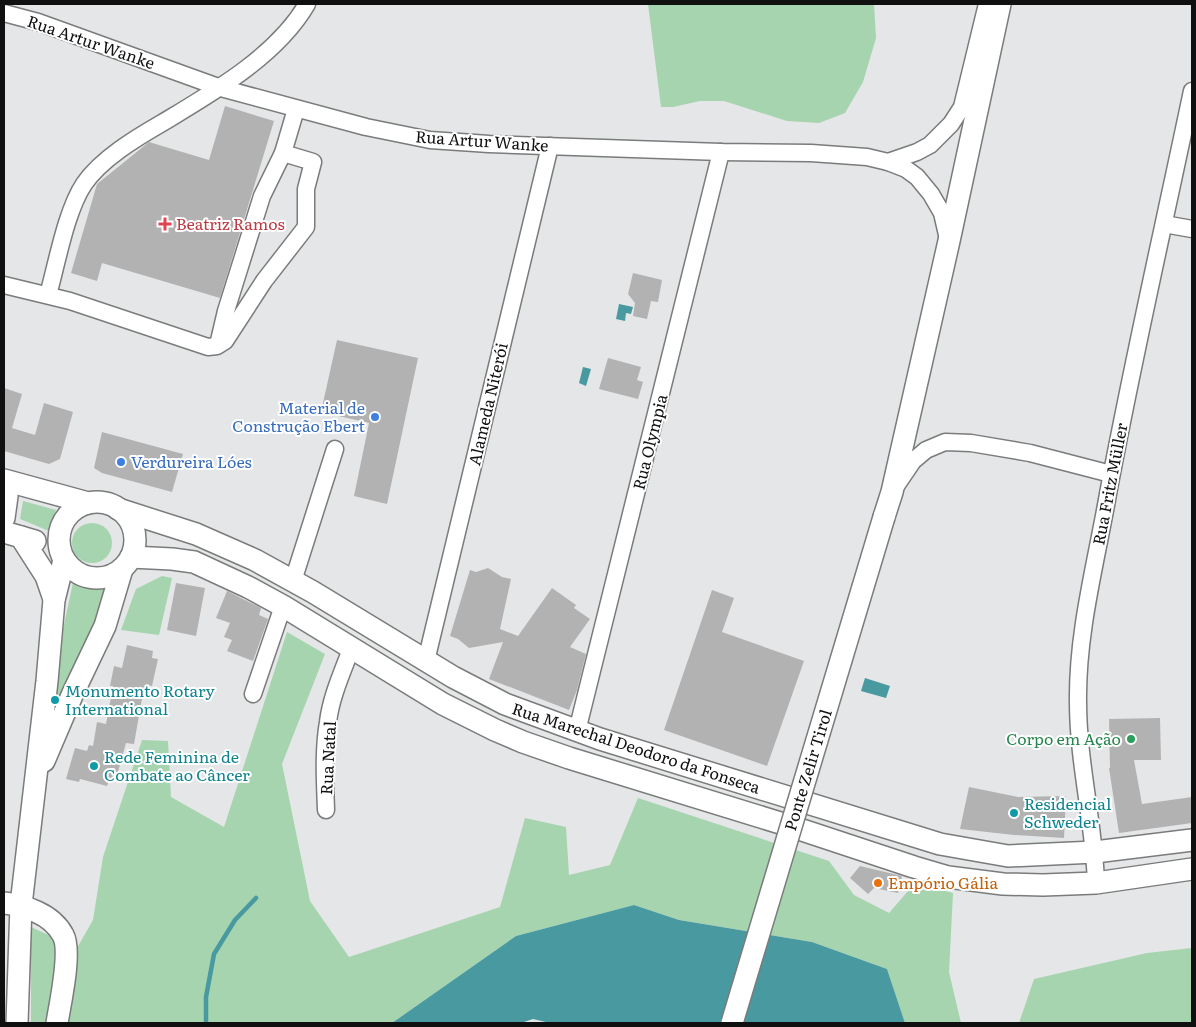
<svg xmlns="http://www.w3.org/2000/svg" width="1196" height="1027" viewBox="0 0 1196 1027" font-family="Literata,serif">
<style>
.green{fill:#a6d4af}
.water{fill:#4999a1}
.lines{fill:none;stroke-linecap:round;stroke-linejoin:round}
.stream{stroke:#4999a1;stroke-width:4.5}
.building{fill:#b3b2b3}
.minor-casing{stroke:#7a7b7b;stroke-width:19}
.major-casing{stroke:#7a7b7b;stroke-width:24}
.minor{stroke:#fff;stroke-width:16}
.major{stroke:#fff;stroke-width:21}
.major-bridge-casing{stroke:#7a7b7b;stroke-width:24;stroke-linecap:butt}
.major-bridge{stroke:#fff;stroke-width:21}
.health-dot{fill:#e0444e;stroke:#fff;stroke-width:2}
.shop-dot{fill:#3f7fe0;stroke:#fff;stroke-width:2}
.culture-dot{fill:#0f9aa8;stroke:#fff;stroke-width:2}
.leisure-dot{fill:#2e9e5b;stroke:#fff;stroke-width:2}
.food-dot{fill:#e8710a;stroke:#fff;stroke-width:2}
.labels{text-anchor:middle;stroke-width:4;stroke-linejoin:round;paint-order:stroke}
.street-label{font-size:16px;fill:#101011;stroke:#fff}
.health-label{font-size:16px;fill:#be3a42;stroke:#fff;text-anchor:start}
.shop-label{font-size:16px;fill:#366cbe;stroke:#fff;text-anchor:end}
.culture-label{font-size:16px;fill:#0d838f;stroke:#fff;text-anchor:start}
.leisure-label{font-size:16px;fill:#27864d;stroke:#fff;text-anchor:end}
.food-label{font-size:16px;fill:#c56008;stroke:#fff;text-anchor:start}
</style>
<rect width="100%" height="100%" fill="#e5e6e7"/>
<g class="green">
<path d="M648,4H874L876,38L863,82L845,113L819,123L787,121L724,101H700L673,107H661Z"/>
<path d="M23,501L56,510L49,531L20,519Z"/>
<circle cx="92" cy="543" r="20"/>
<path d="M162,576L172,578L159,635L121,630L136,589Z"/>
<path d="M74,578C85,583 96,586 107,584L100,612L52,720L55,667Z"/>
<path d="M287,632L325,654L282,764L310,901L349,957L500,907L525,818L566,827L569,875L610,865L638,798L829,861L854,895L889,913L915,883L953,893L949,972L961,1023H905L887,969L812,942L679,920L634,905L516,936L392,1023H31V927L77,948L93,920L103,857L142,740L168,741L171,797L224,827Z"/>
<path d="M1192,948V1023H1019L1034,979L1147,953Z"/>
</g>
<g class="water">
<path d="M619,304L633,307L631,314L626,313L625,321L616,319Z"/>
<path d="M583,367L591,369L586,386L579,383Z"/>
<path d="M865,678L890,686L886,698L861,691Z"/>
<path d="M634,905L679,920L812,942L887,969L905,1023H550L533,1019L521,1023H392L516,936Z"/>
</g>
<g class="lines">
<path class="stream" d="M206,1023V997L214,954L235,920L256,898"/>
</g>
<g class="building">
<path d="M225,106L274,121L220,298L102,263L97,281L71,273L97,184L149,142L209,160Z"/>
<path d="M633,273L662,280L658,302L651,301L647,319L633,316L635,303L628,294Z"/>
<path d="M337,340L418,358L387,504L354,496L369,423L321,412Z"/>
<path d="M608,358L641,367L637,380L643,382L638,399L599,389Z"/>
<path d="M4,388L22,394L12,428L35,435L44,403L73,412L60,459L49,464L4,451Z"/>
<path d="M102,432L183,454L172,492L102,473L94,468Z"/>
<path d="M488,568L502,577L511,579L500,629L518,636L552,588L576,605L574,608L590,619L570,647L586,654L577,690L569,710L489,679L503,642L469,648L458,639L450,636L470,570L476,572Z"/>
<path d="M176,583L205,588L196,636L167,630Z"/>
<path d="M712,590L734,598L722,632L804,661L767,766L664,730Z"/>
<path d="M227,591L261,608L259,615L268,619L253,661L227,651L232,640L224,637L230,623L216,618Z"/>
<path d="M127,645L153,651L152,658L158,659L152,686L147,685L145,694L143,693L134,744L126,743L116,779L110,778L107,786L80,779L79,782L66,779L75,748L87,751L89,745L93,746L97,722L106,724L113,686H110L114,666L122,668Z"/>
<path d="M1160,718L1161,760H1134L1142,804L1192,797V823L1119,833L1109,768H1110L1109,719Z"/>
<path d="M969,787L1018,797L1066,796L1064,838L1014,835L960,829Z"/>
<path d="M860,866L902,876L898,893L874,888L868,894L850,878Z"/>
</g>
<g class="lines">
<g class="minor-casing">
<g id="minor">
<path d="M4,13L38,22L221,88L366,127L430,140L489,144L721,152L811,153L867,157L888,162L906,169L917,177L931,194L942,213L948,239"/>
<path d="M888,162L917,152L930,145L951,124L962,107L987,4"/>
<path d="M1164,224L1192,229"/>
<path d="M4,285L70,301L208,347L217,346L225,341L264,281L306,227V189L313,162L283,153L296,109"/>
<path d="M48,295C57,263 66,211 84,184C101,159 136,138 162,123C212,93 277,56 307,4"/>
<path d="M218,345L226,311L262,196L283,153"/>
<path d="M896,486L913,461L926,450L945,442L971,443L1030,453L1111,474"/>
<path d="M293,581L335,449"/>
<path d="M426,661L550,146"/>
<path d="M253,694L283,606"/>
<path d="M577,731L721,152"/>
<path d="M326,810C325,781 323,751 328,722C331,697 342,673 351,649"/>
<path d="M1096,883C1094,822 1078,763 1078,702C1077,632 1096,563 1108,494C1133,359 1164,225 1192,91"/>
</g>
</g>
<g class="major-casing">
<g id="major">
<path d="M4,480L88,503"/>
<path d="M4,487L7,496L4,518"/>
<circle cx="97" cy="540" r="38"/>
<path d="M118,509L196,534L255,560L313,592L453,677L505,704L600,739L940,844L1008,856L1095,852L1192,840"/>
<path d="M884,517L892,492L949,241L1000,4"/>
<path d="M4,532L35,541"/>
<path d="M21,537L46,576L54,599"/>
<path d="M131,557L172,559L194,562L248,587L283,606L443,704L495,730L523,742L569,758L790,826L914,867L948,877L1003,884L1043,885L1096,883L1192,869"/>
<path d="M44,761L73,693L105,626L122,569"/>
<path d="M4,903C16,904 26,907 37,912C48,917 57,924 63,935C72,951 60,1004 57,1023"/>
<path d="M17,1023L21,905L47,681L54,600L64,560"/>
</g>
</g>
<use href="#minor" class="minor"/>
<use href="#major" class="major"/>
<g class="major-bridge-casing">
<path id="major-bridge" d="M732,1023L884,517"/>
</g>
<use href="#major-bridge" class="major-bridge"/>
</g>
<path class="health-dot" d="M162.5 216.5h5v5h5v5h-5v5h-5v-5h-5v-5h5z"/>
<g class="shop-dot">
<circle cx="375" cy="417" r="5"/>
<circle cx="121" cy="462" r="5"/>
</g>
<g class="culture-dot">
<circle cx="55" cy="700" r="5"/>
<circle cx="94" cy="766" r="5"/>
<circle cx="1014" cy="813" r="5"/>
</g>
<circle class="leisure-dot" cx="1131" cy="739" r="5"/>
<circle class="food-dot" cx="878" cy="883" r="5"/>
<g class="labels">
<g class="street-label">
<text transform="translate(91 42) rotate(19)" y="6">Rua Artur Wanke</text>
<text transform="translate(482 141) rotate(4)" y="6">Rua Artur Wanke</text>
<text transform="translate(488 404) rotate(-77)" y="6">Alameda Niterói</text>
<text transform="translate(650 442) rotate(-76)" y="6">Rua Olympia</text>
<text transform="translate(1110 484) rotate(-79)" y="6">Rua Fritz Müller</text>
<text transform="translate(636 748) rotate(18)" y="6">Rua Marechal Deodoro da Fonseca</text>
<text transform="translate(328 758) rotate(-87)" y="6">Rua Natal</text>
<text transform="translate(808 770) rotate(-73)" y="6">Ponte Zelir Tirol</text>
</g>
<g class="health-label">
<text x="176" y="230">Beatriz Ramos</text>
</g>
<g class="shop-label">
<text x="365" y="414">Material de<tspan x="365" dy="18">Construção Ebert</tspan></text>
<text x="131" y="468" text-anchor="start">Verdureira Lóes</text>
</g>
<g class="culture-label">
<text x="65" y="697">Monumento Rotary<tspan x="65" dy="18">International</tspan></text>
<text x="104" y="763">Rede Feminina de<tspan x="104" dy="18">Combate ao Câncer</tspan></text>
<text x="1024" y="810">Residencial<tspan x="1024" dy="18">Schweder</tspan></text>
</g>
<g class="leisure-label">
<text x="1121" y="745">Corpo em Ação</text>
</g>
<g class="food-label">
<text x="888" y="889">Empório Gália</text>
</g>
</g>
<rect width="1196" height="1027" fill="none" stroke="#101011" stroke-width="10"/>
</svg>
